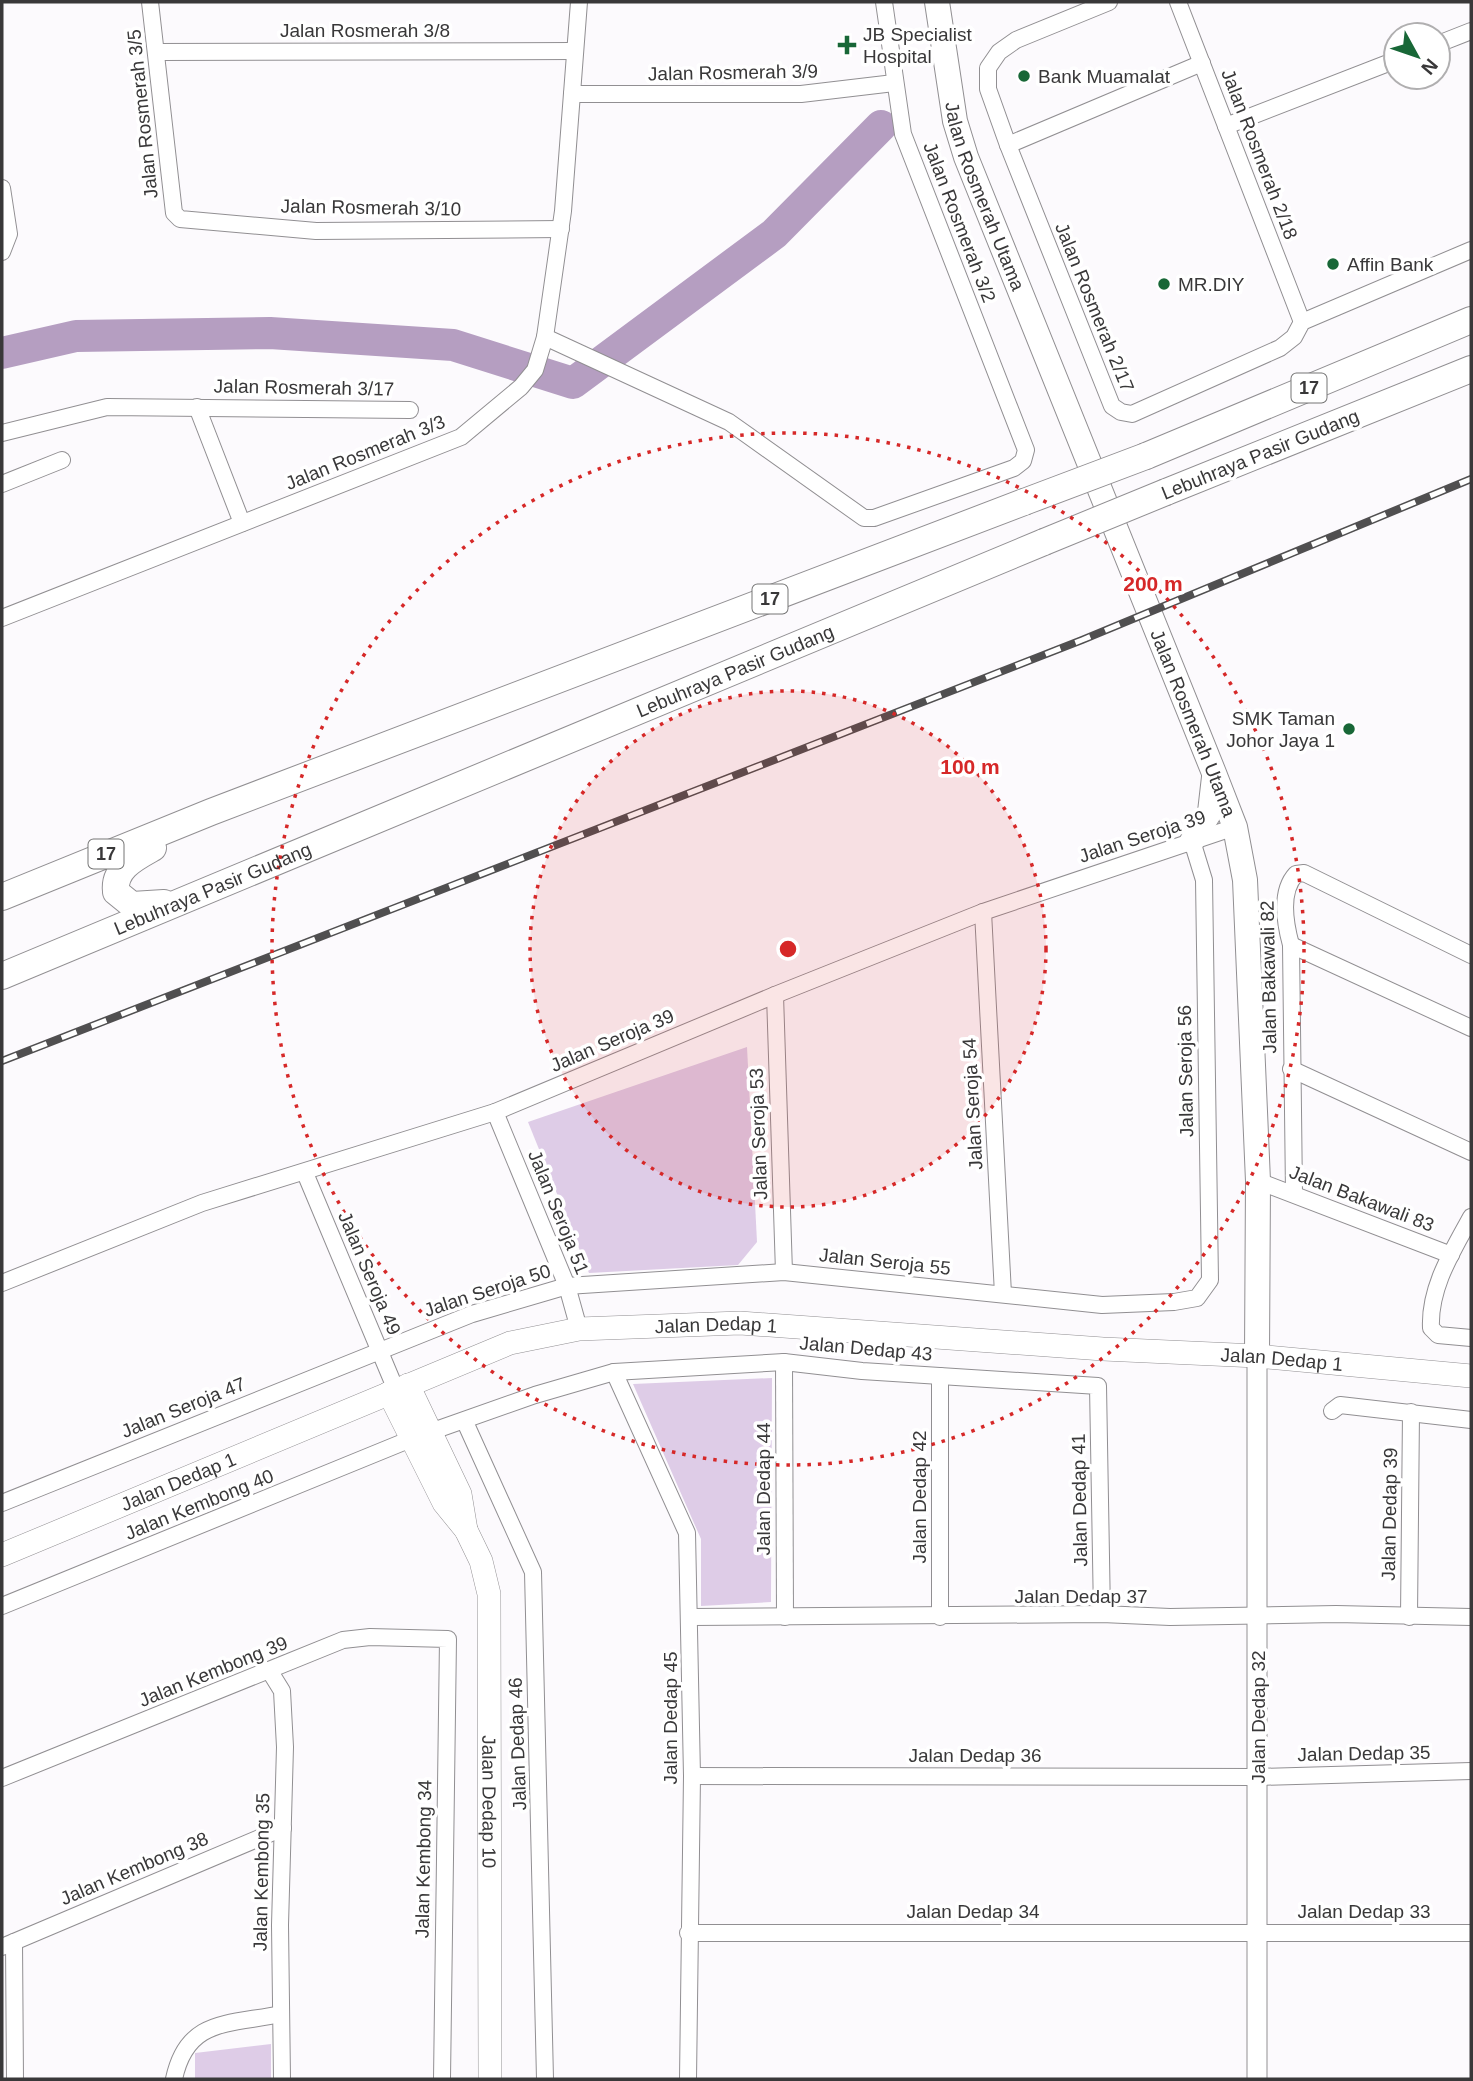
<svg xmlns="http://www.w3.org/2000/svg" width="1473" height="2081" viewBox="0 0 1473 2081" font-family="Arial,sans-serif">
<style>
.green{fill:#decce7}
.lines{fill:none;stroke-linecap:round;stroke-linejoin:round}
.river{stroke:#b59ec1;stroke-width:32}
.minor-casing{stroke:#918f92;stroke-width:18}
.tertiary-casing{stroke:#918f92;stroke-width:21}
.secondary-casing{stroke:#918f92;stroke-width:24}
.primary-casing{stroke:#918f92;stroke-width:26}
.trunk-casing{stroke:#918f92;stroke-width:28}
.minor{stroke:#fff;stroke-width:16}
.tertiary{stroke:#fff;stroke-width:19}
.secondary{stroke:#fff;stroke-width:23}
.primary{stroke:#fff;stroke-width:24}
.trunk{stroke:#fff;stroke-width:26}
.rail-casing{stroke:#504f50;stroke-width:8}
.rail{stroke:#fff;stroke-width:5;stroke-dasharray:16;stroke-linecap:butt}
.trunk-bridge-casing{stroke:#918f92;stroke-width:28;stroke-linecap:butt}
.trunk-bridge{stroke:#fff;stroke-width:26}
.ring{fill:none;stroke:#d62828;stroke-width:3.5;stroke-dasharray:3.5 7}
.poi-dot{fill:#186737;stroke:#fff;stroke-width:2.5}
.labels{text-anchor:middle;stroke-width:7;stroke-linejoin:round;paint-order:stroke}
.shield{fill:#fff;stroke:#747474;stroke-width:2}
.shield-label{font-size:18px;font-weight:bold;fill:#393839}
.street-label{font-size:19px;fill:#393839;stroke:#fff}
.poi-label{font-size:19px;fill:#393839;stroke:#fff;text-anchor:start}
.centre{fill:#d62828;stroke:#fff;stroke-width:3.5}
.ring-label{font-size:21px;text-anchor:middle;font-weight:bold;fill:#d62828;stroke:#fff;stroke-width:7;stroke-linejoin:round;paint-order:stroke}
</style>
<rect width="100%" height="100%" fill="#fcfafd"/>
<g class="green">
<path d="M747,1047L757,1242L738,1265L589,1273L528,1122Z"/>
<path d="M772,1378L771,1602L701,1606V1539L633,1384Z"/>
<path d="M271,2044V2079H195V2053Z"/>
</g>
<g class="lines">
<path class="river" d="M2,353L76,336L270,333L453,345L573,383L774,234L881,126"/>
<g class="minor-casing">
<g id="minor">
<path d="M150,2L174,213L180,219L316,231L561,229"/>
<path d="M1109,2L1016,40L999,52L988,68V89L1008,145L1112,406L1121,412L1132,414L1280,348L1294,337L1302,322L1471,250"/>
<path d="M1178,2L1302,322"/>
<path d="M1438,44L1471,31"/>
<path d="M156,52L574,51"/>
<path d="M572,94H801L894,83"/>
<path d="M1226,126L1396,60"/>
<path d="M1008,145L1202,63"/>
<path d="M2,188L9,234L2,252"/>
<path d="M545,337L729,422L864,518H874L1014,468L1023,461L1026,450L903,134L884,2"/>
<path d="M197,407L242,523"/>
<path d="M2,433L107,407L410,410"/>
<path d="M2,484L62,460"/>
<path d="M2,618L461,437L521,387L535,370L545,337L563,211L579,2"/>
<path d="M983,912L1003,1294"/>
<path d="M1291,945L1471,1028"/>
<path d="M775,995L784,1272"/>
<path d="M1291,1069L1471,1152"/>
<path d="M495,1112L567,1286L579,1329"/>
<path d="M305,1173L396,1390"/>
<path d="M1258,1181L1451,1255"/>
<path d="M1294,1193L1291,945C1285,923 1280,891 1296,874L1304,873L1471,955"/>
<path d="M1471,1217C1452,1252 1429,1288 1431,1328L1438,1335L1471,1338"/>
<path d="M2,1283L202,1203L495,1112L775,995L983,912L1235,827"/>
<path d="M784,1362L785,1617"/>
<path d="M614,1372L687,1533L692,1776L688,2079"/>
<path d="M940,1376V1617"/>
<path d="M1332,1411L1340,1405L1471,1420"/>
<path d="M465,1422L533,1572L545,2079"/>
<path d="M430,1432L535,1395L614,1372L784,1362L862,1371L1098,1386L1102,1614"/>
<path d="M2,1503L472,1314L567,1286L784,1272L1102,1305L1174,1302L1197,1298L1210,1280L1204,880L1192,841"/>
<path d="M2,1606L411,1439"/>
<path d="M691,1617L1102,1614L1170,1617L1336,1614L1471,1617"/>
<path d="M1409,1617L1411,1412"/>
<path d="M269,1670L282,1691L285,1747L280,1925L282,2079"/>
<path d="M692,1776L1258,1777L1471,1771"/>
<path d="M2,1778L343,1640L370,1637L448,1639L442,2079"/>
<path d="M688,1933H1471"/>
<path d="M14,1942L15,2079"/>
<path d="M2,1947L283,1828"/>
<path d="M174,2079C187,2018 228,2025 281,2014"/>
</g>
</g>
<g class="tertiary-casing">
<path id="tertiary" d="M1257,1356V2079"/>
</g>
<g class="secondary-casing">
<g id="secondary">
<path d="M408,1385L460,1494L466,1530"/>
<path id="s1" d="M389,1393L444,1503L466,1530L481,1561L489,1594L490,2079"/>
<path id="s2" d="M2,1555L510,1343L579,1329L740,1323L1103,1349L1257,1356L1471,1376"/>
</g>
</g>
<g class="primary-casing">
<g id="primary">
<path id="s3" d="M937,2L955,121L966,157L1214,773L1235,827L1245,880L1258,1181L1257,1356"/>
<path d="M1192,841L1210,812L1214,777"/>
</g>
</g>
<g class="trunk-casing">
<g id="trunk">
<path d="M1146,456L1471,320"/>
<path d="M1166,492L1471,369"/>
<path d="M153,848C135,858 113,869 116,892L132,905L164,903"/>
<path d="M2,897L211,812L1024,502"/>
<path id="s4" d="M2,976L1044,542"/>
</g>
</g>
<use href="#minor" class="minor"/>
<use href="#tertiary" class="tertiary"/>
<use href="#secondary" class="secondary"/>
<use href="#primary" class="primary"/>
<use href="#trunk" class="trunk"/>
<g class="rail-casing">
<path id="rail" d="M2,1061L1082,640L1471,479"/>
</g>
<use href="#rail" class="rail"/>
<g class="trunk-bridge-casing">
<g id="trunk-bridge">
<path d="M1024,502L1146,456"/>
<path d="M1044,542L1166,492"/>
</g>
</g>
<use href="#trunk-bridge" class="trunk-bridge"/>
</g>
<circle cx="788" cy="949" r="258" fill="#d62828" fill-opacity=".12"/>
<g class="ring">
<circle cx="788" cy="949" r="258"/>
<circle cx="788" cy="949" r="516"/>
</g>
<g class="poi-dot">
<path d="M843.5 34.5h7v7h7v7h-7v7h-7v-7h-7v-7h7z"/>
<circle cx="1024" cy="76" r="7"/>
<circle cx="1333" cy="264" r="7"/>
<circle cx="1164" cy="284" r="7"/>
<circle cx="1349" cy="729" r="7"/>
</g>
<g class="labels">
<g class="shield">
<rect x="1291.5" y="373.5" width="35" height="29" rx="5"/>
<rect x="752.5" y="584.5" width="35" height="29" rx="5"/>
<rect x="88.5" y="839.5" width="35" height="29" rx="5"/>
</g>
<g class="shield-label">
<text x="1309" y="394">17</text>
<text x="770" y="605">17</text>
<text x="106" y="860">17</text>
</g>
<g class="street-label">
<text x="365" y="37">Jalan Rosmerah 3/8</text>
<text transform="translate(733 72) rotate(-1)" y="7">Jalan Rosmerah 3/9</text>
<text transform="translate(142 114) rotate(-96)" y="7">Jalan Rosmerah 3/5</text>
<text transform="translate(1260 154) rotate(69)" y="7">Jalan Rosmerah 2/18</text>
<text dy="7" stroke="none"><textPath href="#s3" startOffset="201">Jalan Rosmerah Utama</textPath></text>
<text transform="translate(371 207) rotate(1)" y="7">Jalan Rosmerah 3/10</text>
<text transform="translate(960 222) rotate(69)" y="7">Jalan Rosmerah 3/2</text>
<text transform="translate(1095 307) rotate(68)" y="7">Jalan Rosmerah 2/17</text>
<text transform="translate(304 387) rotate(1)" y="7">Jalan Rosmerah 3/17</text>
<text transform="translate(365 452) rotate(-22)" y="7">Jalan Rosmerah 3/3</text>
<text transform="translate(1260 454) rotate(-22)" y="7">Lebuhraya Pasir Gudang</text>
<text dy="7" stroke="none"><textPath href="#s4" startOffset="794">Lebuhraya Pasir Gudang</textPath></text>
<text dy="7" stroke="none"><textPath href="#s3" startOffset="768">Jalan Rosmerah Utama</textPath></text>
<text transform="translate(1142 836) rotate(-18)" y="7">Jalan Seroja 39</text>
<text dy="7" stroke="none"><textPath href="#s4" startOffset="228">Lebuhraya Pasir Gudang</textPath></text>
<text transform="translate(1268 977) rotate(-91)" y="7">Jalan Bakawali 82</text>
<text transform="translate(612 1040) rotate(-23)" y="7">Jalan Seroja 39</text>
<text transform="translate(1185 1071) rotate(-91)" y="7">Jalan Seroja 56</text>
<text transform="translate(972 1104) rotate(-93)" y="7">Jalan Seroja 54</text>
<text transform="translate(758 1134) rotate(-92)" y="7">Jalan Seroja 53</text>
<text transform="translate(1362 1198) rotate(21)" y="7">Jalan Bakawali 83</text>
<text transform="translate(559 1212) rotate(68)" y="7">Jalan Seroja 51</text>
<text transform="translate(885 1261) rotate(6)" y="7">Jalan Seroja 55</text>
<text transform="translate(370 1273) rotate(67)" y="7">Jalan Seroja 49</text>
<text transform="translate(487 1290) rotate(-18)" y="7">Jalan Seroja 50</text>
<text dy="7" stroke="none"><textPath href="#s2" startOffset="758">Jalan Dedap 1</textPath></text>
<text transform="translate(866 1348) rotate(5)" y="7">Jalan Dedap 43</text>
<text dy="7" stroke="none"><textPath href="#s2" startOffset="1325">Jalan Dedap 1</textPath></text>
<text transform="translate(183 1407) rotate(-22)" y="7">Jalan Seroja 47</text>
<text dy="7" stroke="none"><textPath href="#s2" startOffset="191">Jalan Dedap 1</textPath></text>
<text transform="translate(763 1489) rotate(-90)" y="7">Jalan Dedap 44</text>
<text transform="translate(919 1497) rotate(-90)" y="7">Jalan Dedap 42</text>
<text transform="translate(1079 1500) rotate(-91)" y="7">Jalan Dedap 41</text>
<text transform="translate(199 1504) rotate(-22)" y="7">Jalan Kembong 40</text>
<text transform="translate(1389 1514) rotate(-89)" y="7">Jalan Dedap 39</text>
<text x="1081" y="1603">Jalan Dedap 37</text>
<text transform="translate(213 1671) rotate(-22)" y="7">Jalan Kembong 39</text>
<text transform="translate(1258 1717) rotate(-90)" y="7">Jalan Dedap 32</text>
<text transform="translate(670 1718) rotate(-90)" y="7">Jalan Dedap 45</text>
<text transform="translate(517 1744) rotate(-92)" y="7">Jalan Dedap 46</text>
<text transform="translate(1364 1753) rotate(-1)" y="7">Jalan Dedap 35</text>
<text x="975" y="1762">Jalan Dedap 36</text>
<text dy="7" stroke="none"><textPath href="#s1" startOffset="434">Jalan Dedap 10</textPath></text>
<text transform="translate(423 1859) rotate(-89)" y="7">Jalan Kembong 34</text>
<text transform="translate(134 1868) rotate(-23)" y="7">Jalan Kembong 38</text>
<text transform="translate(261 1872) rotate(-89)" y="7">Jalan Kembong 35</text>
<text x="973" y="1918">Jalan Dedap 34</text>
<text x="1364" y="1918">Jalan Dedap 33</text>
</g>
<g class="poi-label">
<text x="863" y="41">JB Specialist<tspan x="863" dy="22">Hospital</tspan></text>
<text x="1038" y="83">Bank Muamalat</text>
<text x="1347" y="271">Affin Bank</text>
<text x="1178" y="291">MR.DIY</text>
<text x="1335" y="725" text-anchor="end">SMK Taman<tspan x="1335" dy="22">Johor Jaya 1</tspan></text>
</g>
</g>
<circle cx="788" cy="949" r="10" class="centre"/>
<g class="ring-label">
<text x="1153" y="591">200 m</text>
<text x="970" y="774">100 m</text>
</g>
<rect width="1473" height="2081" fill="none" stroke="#393839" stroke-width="7"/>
<g transform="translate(1417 56) rotate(130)"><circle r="33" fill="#ffffff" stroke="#b0afb0" stroke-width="2"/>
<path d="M0-5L12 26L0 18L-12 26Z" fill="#186737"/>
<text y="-10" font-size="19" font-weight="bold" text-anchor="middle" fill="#393839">N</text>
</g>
</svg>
